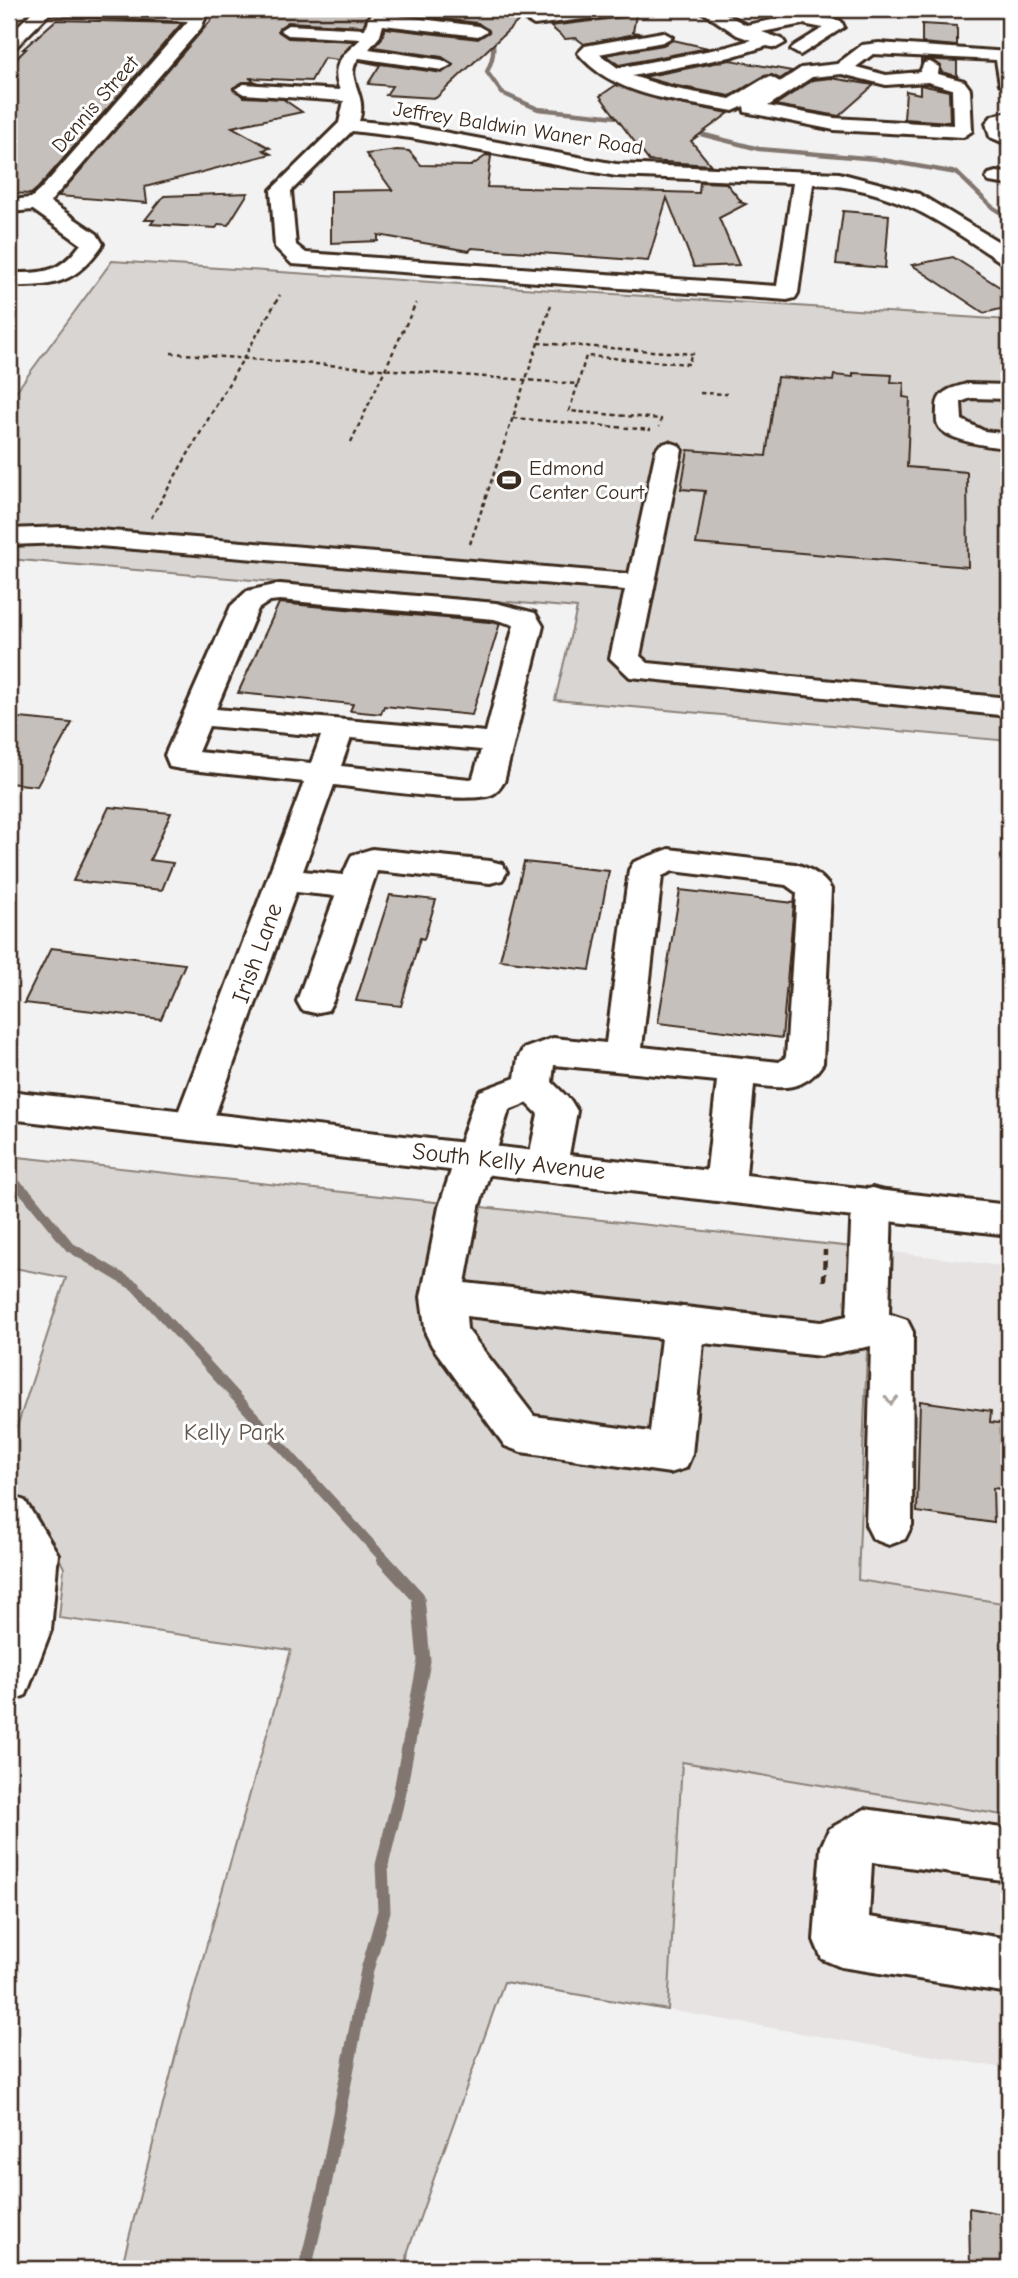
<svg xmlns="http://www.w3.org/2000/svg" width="1018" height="2278" viewBox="0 0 1018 2278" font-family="'Comic Neue',sans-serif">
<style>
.built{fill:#e6e3e2}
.green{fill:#d8d5d2;stroke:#8a8078;stroke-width:2}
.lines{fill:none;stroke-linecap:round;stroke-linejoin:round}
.stream-far2{stroke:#827770;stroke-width:4.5}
.stream-far1{stroke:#827770;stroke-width:10}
.stream{stroke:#827770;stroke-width:13}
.building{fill:#c6c0bd;stroke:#3b2a1e;stroke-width:2}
.minor-casing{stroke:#3b2a1e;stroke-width:6}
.major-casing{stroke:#3b2a1e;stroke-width:6}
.path-far1{stroke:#3b2a1e;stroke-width:2.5;stroke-dasharray:4.5 3.5;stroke-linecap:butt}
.path{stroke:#3b2a1e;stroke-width:4.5;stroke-dasharray:8 5;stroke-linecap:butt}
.minor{fill:#fff;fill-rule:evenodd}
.major{fill:#fff;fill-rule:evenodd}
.oneway{stroke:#a79f9a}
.labels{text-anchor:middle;stroke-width:6;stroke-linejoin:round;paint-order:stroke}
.far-street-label{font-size:21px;fill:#3b2a1e;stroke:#fff}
.far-poi-label{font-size:21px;fill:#3b2a1e;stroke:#fff;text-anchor:start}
.street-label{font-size:24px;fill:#3b2a1e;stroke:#fff}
.park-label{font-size:24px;fill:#62554b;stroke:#fff}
</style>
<rect width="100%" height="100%" fill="#f3f2f2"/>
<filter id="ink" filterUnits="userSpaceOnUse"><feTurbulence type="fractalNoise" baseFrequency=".0143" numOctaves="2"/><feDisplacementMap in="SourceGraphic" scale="14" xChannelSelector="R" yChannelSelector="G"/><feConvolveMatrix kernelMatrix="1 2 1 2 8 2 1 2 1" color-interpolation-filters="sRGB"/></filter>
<g filter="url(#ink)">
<g class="built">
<path d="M871,1249L1009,1267V1604L858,1580Z"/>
<path d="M682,1762L1009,1816V2069L668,2010Z"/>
</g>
<g class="green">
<path d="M112,261L1009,320V741L555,700L577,608L9,559V401Z"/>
<path d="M9,1156L871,1249L858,1580L1009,1604V1816L682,1762L668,2010L504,1982L408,2251L406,2269H121L179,2042L291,1650L59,1618L64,1568L37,1515L9,1487V1451L66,1278L9,1267Z"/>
</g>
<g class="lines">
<g class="stream-far2">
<path d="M462,9C487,28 503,39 487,72L502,93L538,109L627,118"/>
<path d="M689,131L759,149L877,159L957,173L992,207L1009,218"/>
</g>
<path class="stream-far1" d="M9,1178L27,1194L70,1247L135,1286L385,1560"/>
<path class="stream" d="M305,2269L325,2185L367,1970L384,1911L382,1865L399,1796L424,1661L418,1597L383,1559"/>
</g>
<g class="building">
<path d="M221,9H326L360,10L358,13H369L363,26L288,22L279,28V32L288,38L354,41L338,60L324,58L311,81L249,78L256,82H243L233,88L244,97L283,99L302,112L232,127L270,148L263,150L271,154L145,187L147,203L58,196Z"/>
<path d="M416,9H565L535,12L531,9L436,98L386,95L392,86L368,84L380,65L360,61L442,73L453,64L442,57L374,47L382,38L385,28L478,39L489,32L478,23L408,15Z"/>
<path d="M634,9H637L633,32L640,33L584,44L576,38L565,39L550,26L624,17Z"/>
<path d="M56,20L182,23L38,188L31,194L9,193V66L26,49H23Z"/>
<path d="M922,24L957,26V46L922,43Z"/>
<path d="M673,40L708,48L619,65L605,55L663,45Z"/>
<path d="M921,59L957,61V76L941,72V66L931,60L921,63Z"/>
<path d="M730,60L792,71L780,79L772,75L764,76L730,96L672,85L643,77Z"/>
<path d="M831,78L874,85L839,116L775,105L813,80Z"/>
<path d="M616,85L664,101L729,113L691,141L711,165L649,161L600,96Z"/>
<path d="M920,85L949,91L950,122L904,119L906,91L920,94Z"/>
<path d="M397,150L409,151L421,165L471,166L487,155L491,156L487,187L699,193L700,182L726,183L741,201L739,202L746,204L719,218L739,265L694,267L667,198L648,261L472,248L469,251L378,235V241L331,243V191L392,190L366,154Z"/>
<path d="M248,193L228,225L219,224L216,228L151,224L154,220H145L164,196Z"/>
<path d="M843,211L889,215L885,268L836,264Z"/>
<path d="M953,257L1009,293V307L984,313L912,265Z"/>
<path d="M853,373L892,375L891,382L904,383L903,397L910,398L907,467L967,472L968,567L696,544L705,491L681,489L688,450L766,456L777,377L833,381L834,375L853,377Z"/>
<path d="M279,603L500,623L472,715L384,706L381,714L350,711L353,704L238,693Z"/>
<path d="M9,717L72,723L37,786L9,783Z"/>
<path d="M109,807L171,813L150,860L173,863L162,890L73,881Z"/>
<path d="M524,862L609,871L590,970L500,960Z"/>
<path d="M680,890L794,903L782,1038L658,1023Z"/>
<path d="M390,895L436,900L424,939L420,938L401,1006L356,1001Z"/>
<path d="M51,948L185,964L161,1019L24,1003Z"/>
<path d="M920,1401L991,1411L990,1422L1009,1424V1490L993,1488L994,1523L917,1512Z"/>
<path d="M969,2208L1009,2215V2269H970Z"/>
</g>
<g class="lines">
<g class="minor-casing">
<g id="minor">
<path d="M32,9H209L201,28L50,202L97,234L103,244C76,283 55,287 9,286V273C44,273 58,274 81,244L33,210L9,212V200L31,198L40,190L188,21L49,14L15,48L9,49V35L33,11Z"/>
<path d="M377,9H395L389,15L478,26L487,31L478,36L383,25L380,36L369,49L442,60L451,65L442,70L359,58C342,78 369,93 359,121L411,126L616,164L839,173L919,194L1009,248V263L1001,262C938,220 892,187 813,184L798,293L795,298L787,300L292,264L275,247L271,190L339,123L344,101L244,94L235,89L244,84L340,90C329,65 344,54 361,39L288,35L280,30L288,25L365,29L368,19ZM352,131L411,138L616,176L793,183L777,286L306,253L296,245L291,191Z"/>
<path d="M585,9H632L624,14L534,25L526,20L534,15Z"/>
<path d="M698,9H717L746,25L803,14L841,21L844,27L800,55L791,50L794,46L823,28L803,24L762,32L782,39L785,43L776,48L767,46L730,57L632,76L671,88L730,99L765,78L771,77L780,82L801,68L837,64L862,45L879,43L1009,52V86L1000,84L996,60L873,54L856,67L886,75L920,72L924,63L930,62L939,67L938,74L964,81L970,89L972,131L963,137L834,130L745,112L744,106L733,111L722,109C675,101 610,94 578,53L585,46L663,32L672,37L663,42L599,54L618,68L727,47L751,40L737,35ZM842,74L886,85L928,82L952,89L953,125L834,118L768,106L812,77Z"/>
<path d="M1009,112V124L1005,125L1009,132V145L990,137L986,123L992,116Z"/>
<path d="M996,172L1009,173V185L989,182L986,178L989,174Z"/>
<path d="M967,384L1009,385V399L971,398L961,402L962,420L984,431L1009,434V448C994,447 944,441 938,425C936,420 937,413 937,408C937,391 952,388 967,384Z"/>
<path d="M669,442L678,445L682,450L640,656L648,663L1009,698V716L630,677L610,658L625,590L63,543L9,545V529L63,527L629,574L656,450L660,445Z"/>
<path d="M280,584L496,603L535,613L543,626L504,782C501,786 498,792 493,794C470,805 364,788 334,785L303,871L343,875L352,855L372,849L490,861L502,864L507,872L502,880L490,883L377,871L333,1001L328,1010L315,1013L302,1010L297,1001L335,896L296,892L211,1126L206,1136L192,1140L178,1136L173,1126L304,782L181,769L170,767L165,755L231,606L247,591ZM280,600L494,619L514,625L486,732L216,709L258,609L270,601ZM209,726L321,736L311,763L198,752ZM351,738L481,750L473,778L470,779L341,766Z"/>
<path d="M669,849L795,864C810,868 823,876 831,889L823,1063C806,1091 782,1089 754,1085L745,1186L739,1197L725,1201L711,1197L705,1186L717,1081L554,1065L552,1082L571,1101L577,1111L567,1166L561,1176L547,1181L533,1176L527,1166L538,1114L527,1103L509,1110L479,1207L465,1283L821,1322L847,1316L852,1203L858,1192L872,1188L886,1192L892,1203L889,1314L907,1320L913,1332L912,1525L905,1539L889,1545L873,1539L866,1525L871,1346L821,1356L703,1343L692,1454L686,1468L670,1473L521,1452L505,1446L432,1346L426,1334L421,1297L439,1207L474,1101L480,1091L515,1078L518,1058L523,1049L553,1038L606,1043L629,870L634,862ZM673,871L786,885L797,893L786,1057L779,1062L642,1047L662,876ZM466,1316L661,1338L650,1432L534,1416L467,1329Z"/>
<path d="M9,1495L25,1501L58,1554L51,1630L26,1695L9,1702V1580L11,1558L9,1554Z"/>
<path d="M865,1809L1009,1829V1881L872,1862L869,1917L1009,1939V1993L841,1967L822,1959L814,1940L821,1847L829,1829Z"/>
</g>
</g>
<g class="major-casing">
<path id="major" d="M9,1091L1009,1205V1235L9,1119Z"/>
</g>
<g class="path-far1">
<path d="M538,343L695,354"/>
<path d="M171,353L578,384L586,356L689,364L691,354"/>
<path d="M578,384L569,411L661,419L659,427"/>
<path d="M700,393L727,394"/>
<path d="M513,418L651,430"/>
<path d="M351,442L416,303"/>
<path d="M151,518L280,295"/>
<path d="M470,544L551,305"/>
</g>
<path class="path" d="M824,1281L825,1250"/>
<use href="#minor" class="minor"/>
<use href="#major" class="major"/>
</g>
<defs><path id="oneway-chevron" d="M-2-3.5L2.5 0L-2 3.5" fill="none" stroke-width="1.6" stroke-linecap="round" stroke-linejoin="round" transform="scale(1.75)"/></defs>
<use class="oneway" href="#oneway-chevron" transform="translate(891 1400) rotate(91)"/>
</g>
<defs>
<g id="stadium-bare" transform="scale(1.89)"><path d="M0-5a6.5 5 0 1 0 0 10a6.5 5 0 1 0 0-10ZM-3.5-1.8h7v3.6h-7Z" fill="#3b2a1e" stroke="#fff" stroke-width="2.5" paint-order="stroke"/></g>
</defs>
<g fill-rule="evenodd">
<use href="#stadium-bare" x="509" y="480"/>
</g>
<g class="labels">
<g class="far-street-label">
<text transform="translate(95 104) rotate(-49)" y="7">Dennis Street</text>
<text transform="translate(518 128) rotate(9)" y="7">Jeffrey Baldwin Waner Road</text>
</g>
<g class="far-poi-label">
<text x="529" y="475">Edmond<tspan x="529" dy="24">Center Court</tspan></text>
</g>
<g class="street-label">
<text transform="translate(257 953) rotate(-70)" y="8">Irish Lane</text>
<text transform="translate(509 1161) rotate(6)" y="8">South Kelly Avenue</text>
</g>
<g class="park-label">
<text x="234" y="1440">Kelly Park</text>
</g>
</g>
<rect width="1018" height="2278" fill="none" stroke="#fff" stroke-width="35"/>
<rect x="18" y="18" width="983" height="2243" fill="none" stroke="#3b2a1e" stroke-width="2.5" filter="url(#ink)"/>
</svg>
